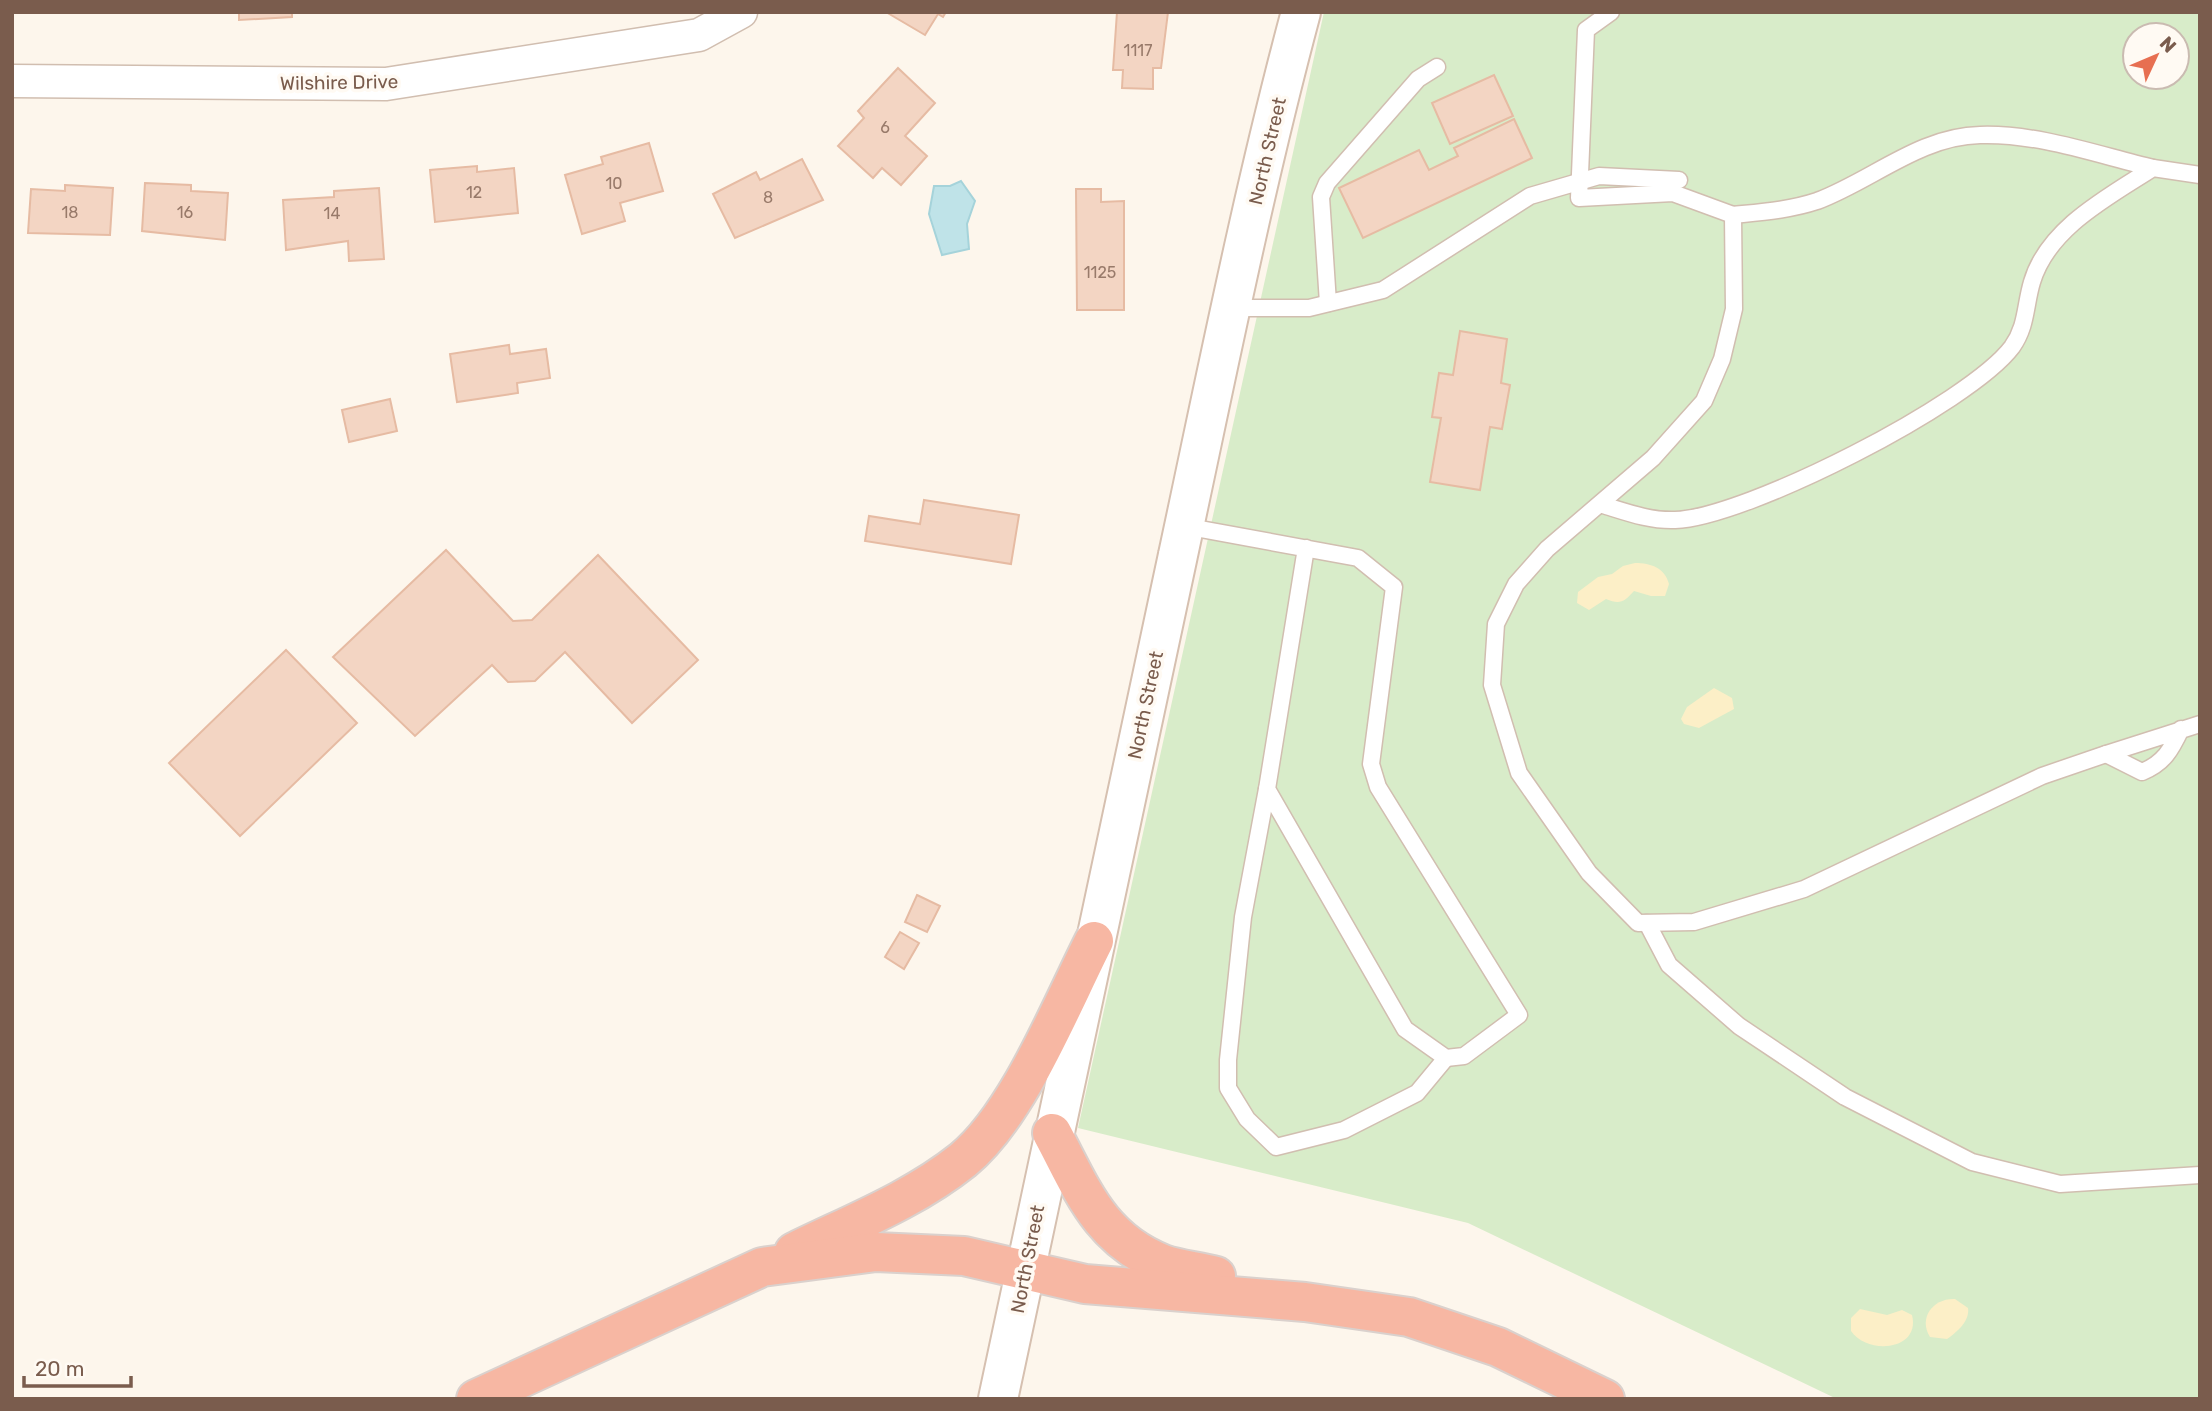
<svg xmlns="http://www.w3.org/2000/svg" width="2212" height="1411" viewBox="0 0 2212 1411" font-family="Rubik,sans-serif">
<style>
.green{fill:#d8ecc9;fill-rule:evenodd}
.sand{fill:#fcefc7}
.water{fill:#bfe3e8;stroke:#a5d3da;stroke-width:2}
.building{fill:#f3d5c3;stroke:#e6bba3;stroke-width:2}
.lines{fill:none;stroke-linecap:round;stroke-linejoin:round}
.service-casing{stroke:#d1beb0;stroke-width:19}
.minor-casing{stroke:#d1beb0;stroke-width:35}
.secondary-casing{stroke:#d6c0b0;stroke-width:42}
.motorway-casing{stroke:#dad1cd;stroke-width:42}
.service{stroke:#fff;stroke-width:16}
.minor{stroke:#fff;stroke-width:32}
.secondary{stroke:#fff;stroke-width:38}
.motorway{stroke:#f7b7a3;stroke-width:38}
.labels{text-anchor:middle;stroke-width:7;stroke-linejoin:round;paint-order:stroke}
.number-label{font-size:16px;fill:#987a6a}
.street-label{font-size:19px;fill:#7a5c4d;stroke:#fffaf3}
</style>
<rect width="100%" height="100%" fill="#fdf6ec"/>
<path class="green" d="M1324,12H2200V1399H1837L1468,1223L1078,1128ZM2135,35H2177V77H2135Z"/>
<g class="sand">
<path d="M1635,563C1651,563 1665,568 1669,584L1665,596H1651L1634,591C1624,602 1620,605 1606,599L1589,610L1577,603L1578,592L1598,577L1612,574L1623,566Z"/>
<path d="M1714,688L1732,698L1734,709L1699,728L1684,724L1681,719L1687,707Z"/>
<path d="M1955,1299L1968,1308C1970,1321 1957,1332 1947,1339L1930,1337C1918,1318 1933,1298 1955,1299Z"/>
<path d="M1860,1309L1887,1315L1902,1310L1912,1315C1921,1351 1867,1355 1851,1331V1318Z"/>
</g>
<path class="water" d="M961,181L975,201L967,224L969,249L942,255L929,214L934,186H950Z"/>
<g class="building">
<path d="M239,12H292V17L239,20Z"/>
<path d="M886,12H946L943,17L938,14L925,35Z"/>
<path d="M1117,12H1168L1161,68H1153V89L1122,88L1123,70H1113Z"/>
<path d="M898,68L935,103L905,136L927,156L901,185L882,168L873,178L838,146L864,118L858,111Z"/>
<path d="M1494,75L1513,116L1450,144L1432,103Z"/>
<path d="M1514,119L1532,158L1363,238L1339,188L1419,150L1429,170L1458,156L1454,148Z"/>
<path d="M649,143L663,191L620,203L625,221L582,234L565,175L603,164L601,157Z"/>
<path d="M802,159L823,200L735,238L713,194L756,172L760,180Z"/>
<path d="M477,166V172L514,168L518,213L435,222L430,170Z"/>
<path d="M145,183L191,185V191L228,193L225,240L142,231Z"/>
<path d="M65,185L113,188L110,235L28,233L31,189L65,191Z"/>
<path d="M379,188L384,259L349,261L348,241L286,250L283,200L334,197V191Z"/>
<path d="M1076,189H1101V202L1124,201V310H1077Z"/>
<path d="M1460,331L1507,339L1501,383L1510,385L1502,429L1490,427L1480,490L1430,482L1441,418L1432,417L1439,373L1453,375Z"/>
<path d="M509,345L510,354L546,349L550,378L517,383L518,393L457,402L450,354Z"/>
<path d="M390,399L397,431L349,442L342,410Z"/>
<path d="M924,500L1019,515L1011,564L865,541L869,516L920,524Z"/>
<path d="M446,550L513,621L532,620L598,555L698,660L632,723L565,652L535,681L508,682L492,665L415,736L333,657Z"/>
<path d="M286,650L357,723L240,836L169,763Z"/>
<path d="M917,895L940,906L927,932L905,922Z"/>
<path d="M900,932L919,943L904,969L885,957Z"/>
</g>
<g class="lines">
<g class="service-casing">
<g id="service">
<path d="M1611,12L1586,30L1579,198L1673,193L1733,215L1734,309L1722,359L1704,401L1653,458L1547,549L1516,584L1496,624L1492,685L1519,773L1589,873L1638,923L1694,922L1804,889L2042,776L2106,754"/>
<path d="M1733,215C1762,212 1790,210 1817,201C1871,181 1920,136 1980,135C2038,133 2098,155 2153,168"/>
<path d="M1328,303L1321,197L1327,183L1418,79L1437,67"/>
<path d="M1231,308H1309L1383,290L1530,196L1599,176L1679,180"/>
<path d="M1603,505C1626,512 1650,521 1675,520C1745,518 1969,404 2012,347C2027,326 2025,305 2032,282C2048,228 2108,197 2153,168L2200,175"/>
<path d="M1184,526L1358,558L1394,587L1371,764L1378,787L1519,1015L1464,1056L1446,1058L1405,1029L1267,789L1306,548"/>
<path d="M2181,729C2171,750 2164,763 2142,772L2106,754L2200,724"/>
<path d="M1267,789L1243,917L1228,1060V1088L1247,1119L1276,1147L1344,1130L1417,1093L1446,1058"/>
<path d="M1647,923L1669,965L1739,1026L1845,1097L1972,1162L2060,1184L2200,1175"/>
</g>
</g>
<g class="minor-casing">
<path id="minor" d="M12,81L386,84L699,35L741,12"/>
</g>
<g class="secondary-casing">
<path id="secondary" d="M998,1399C1056,1117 1117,836 1178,555C1217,373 1253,191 1301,12"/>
</g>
<g class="motorway-casing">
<g id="motorway">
<path d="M1052,1133C1082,1189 1099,1239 1163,1264C1180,1270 1199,1271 1216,1276"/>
<path d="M794,1252C851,1224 913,1200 963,1160C1018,1115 1061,1006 1094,941"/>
<path d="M476,1399L762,1267L876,1252L964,1256L1085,1284L1305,1302L1409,1317L1498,1347L1605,1399"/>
</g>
</g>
<use href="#service" class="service"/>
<use href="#minor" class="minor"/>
<use href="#secondary" class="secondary"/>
<use href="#motorway" class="motorway"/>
</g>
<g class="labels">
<g class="number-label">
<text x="1138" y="56">1117</text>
<text x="885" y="133">6</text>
<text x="614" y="189">10</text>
<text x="474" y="198">12</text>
<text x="768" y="203">8</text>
<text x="70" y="218">18</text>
<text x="185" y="218">16</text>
<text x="332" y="219">14</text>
<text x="1100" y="278">1125</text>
</g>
<g class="street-label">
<text transform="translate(339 82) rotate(-1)" y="7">Wilshire Drive</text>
<text transform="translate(1267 151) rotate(-77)" y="7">North Street</text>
<text transform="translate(1145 705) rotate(-78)" y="7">North Street</text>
<text transform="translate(1027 1259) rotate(-79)" y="7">North Street</text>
</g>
</g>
<rect width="2212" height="1411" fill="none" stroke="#7a5c4d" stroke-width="28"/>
<g transform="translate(2156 56) rotate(46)"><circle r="33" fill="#fffaf3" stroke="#cabbb1" stroke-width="2"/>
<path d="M0-5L12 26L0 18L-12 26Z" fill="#e76f51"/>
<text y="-10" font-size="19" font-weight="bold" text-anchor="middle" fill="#7a5c4d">N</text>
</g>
<path d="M24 1376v10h107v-10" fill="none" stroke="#7a5c4d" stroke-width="3.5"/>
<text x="35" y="1376" font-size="21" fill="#7a5c4d" stroke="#fffaf3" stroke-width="5" paint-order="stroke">20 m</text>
</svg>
